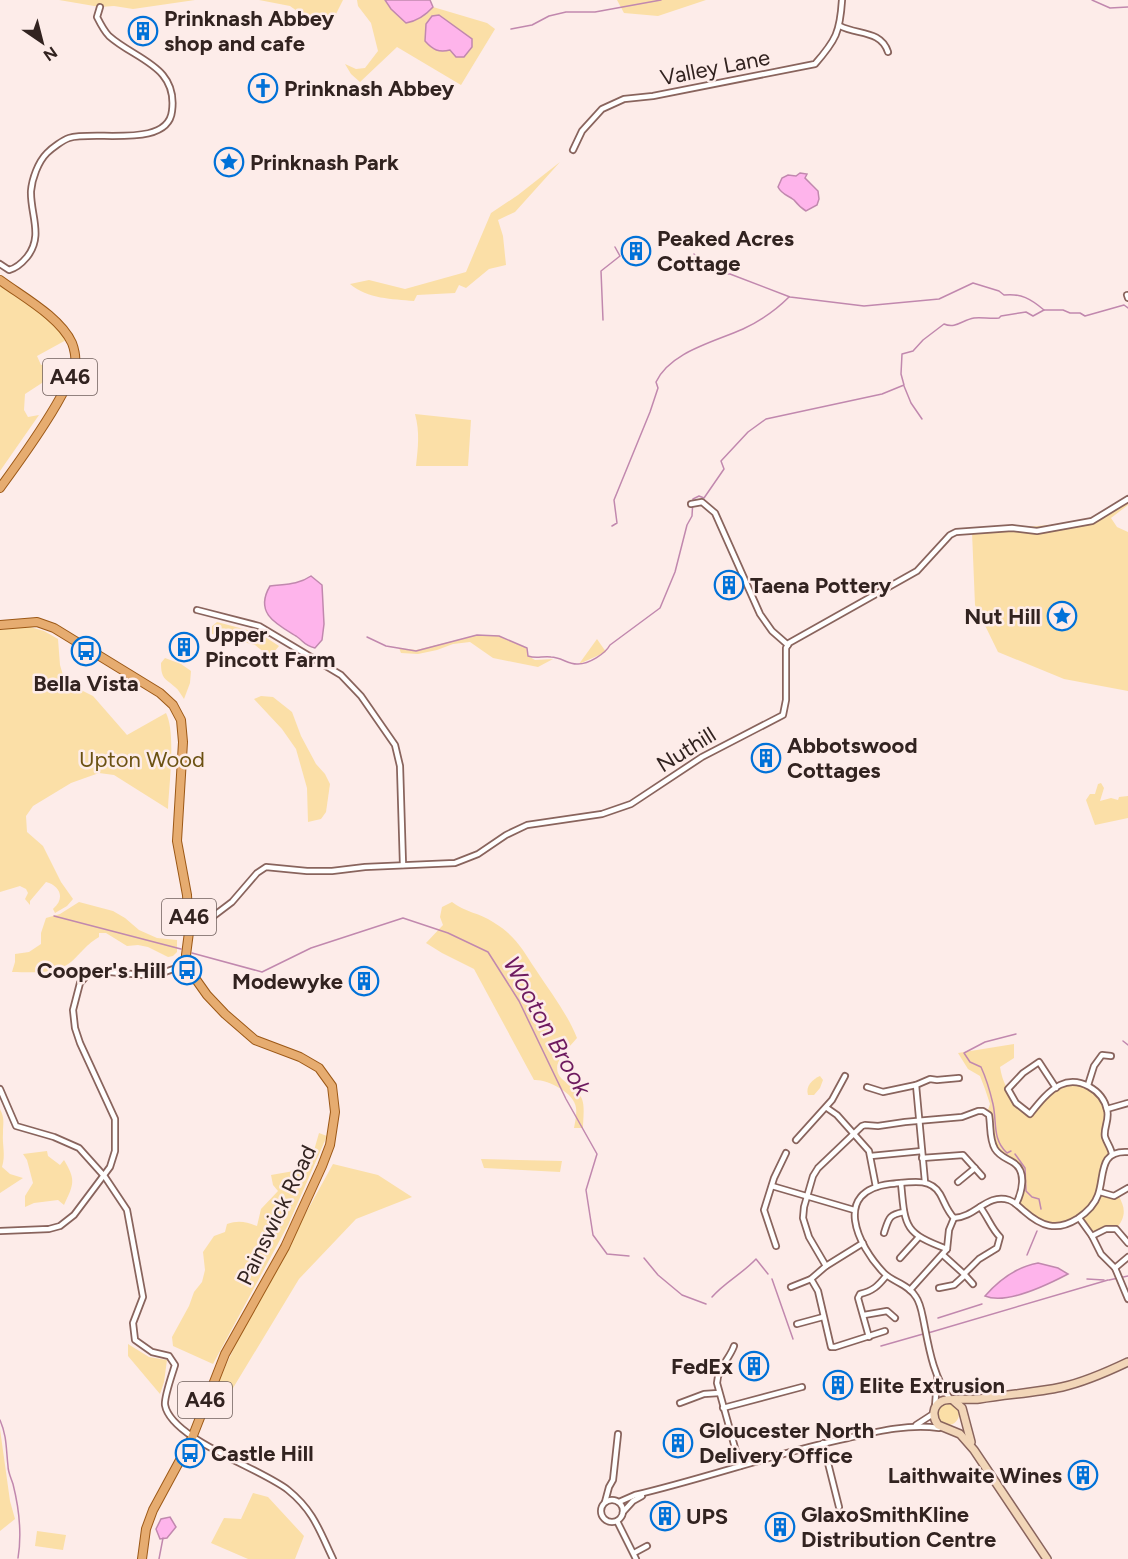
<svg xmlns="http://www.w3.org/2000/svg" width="1128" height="1559" viewBox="0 0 1128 1559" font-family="Figtree,sans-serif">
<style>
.green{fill:#fbdfa7}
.water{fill:#feb4eb;stroke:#c188ae;stroke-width:1.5}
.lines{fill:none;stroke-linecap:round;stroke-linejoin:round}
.stream{stroke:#c188ae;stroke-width:1.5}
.street-casing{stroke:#89645d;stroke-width:8}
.secondary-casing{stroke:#89645d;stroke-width:10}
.primary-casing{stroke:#9c5816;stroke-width:10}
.street{stroke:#fff;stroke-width:4.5}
.secondary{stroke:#f2d6b8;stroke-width:7}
.primary{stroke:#e6ac70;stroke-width:8}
.labels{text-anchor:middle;stroke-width:5;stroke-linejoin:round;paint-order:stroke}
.shield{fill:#fdece9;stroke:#6f5f5c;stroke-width:1.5}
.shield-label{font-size:21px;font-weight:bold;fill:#322320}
.poi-label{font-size:22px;font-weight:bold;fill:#322320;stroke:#fdece9;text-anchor:start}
.street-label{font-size:22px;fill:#322320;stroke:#fdece9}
.park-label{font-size:22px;fill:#6b5112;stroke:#fdece9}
.water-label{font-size:24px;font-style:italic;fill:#6e1b5f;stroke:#fdece9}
</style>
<rect width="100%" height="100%" fill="#fdece9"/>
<g class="green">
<path d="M59,0H195L133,9L114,6L100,7Z"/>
<path d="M259,0H343L328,30L311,21L290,6Z"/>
<path d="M357,0H385L391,9L426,15L433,7L487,23L495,29L461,85L397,47L360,82L351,74L345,64L356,69L365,68L378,51L371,23L358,6Z"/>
<path d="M617,0H706L658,16L624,13Z"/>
<path d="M560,162L515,212L498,220L503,236L506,265L489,269L466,288L459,285L455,293L417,295L414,301C392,299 368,299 350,284L369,280L405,289L466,272L491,213L518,195Z"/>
<path d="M0,285L44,315L68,339L37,356L41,365L45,364V381L25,394L24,410L28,417L39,415L0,471Z"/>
<path d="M415,414L471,420L468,466H416C418,448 420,432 415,414Z"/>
<path d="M1128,500V505L1111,518L1117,527L1128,532V691L1064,679L998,652L975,605L972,532L1092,521Z"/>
<path d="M217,622L259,633L279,646L270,657L255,645L205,632Z"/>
<path d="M27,626L44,631L58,639L60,665L65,682L93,696L127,735L166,713C176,733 169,785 168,809L114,775L99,773L71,783L33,806L26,816L27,832L43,846L61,882L73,899L67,906L55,913L53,909C65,899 61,886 46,882L30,901V905L25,899L28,893L26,889L20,886L0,892V630Z"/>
<path d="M477,635H497L527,648L528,656L535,660L553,659L538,667L493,658L470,642L453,644L437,650L418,654L401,653L399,648L416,650Z"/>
<path d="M597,639L606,652L579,664Z"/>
<path d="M165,658L181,664L191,671L190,683L184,699C181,695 179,690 175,687C165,678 161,679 161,663Z"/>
<path d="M261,696L273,697L292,712L301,736L316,764L325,774L330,784L326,812L321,819L308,822L307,788L296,749L282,729L254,699Z"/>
<path d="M1101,783L1104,788L1100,801L1111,798L1118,800L1119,797L1128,796V818L1095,825L1086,800L1090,794H1095L1098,784Z"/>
<path d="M79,902L113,911L125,918L139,930L157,938L177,940V952L173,956L168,957L148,947L138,945L127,946L106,933H99V937C87,944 81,953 71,962C55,975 31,972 12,972L15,962V954L29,952L41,944V933L46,918L60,914Z"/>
<path d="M452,902C464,912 480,913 493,922C516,936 522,949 536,970C551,993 567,1013 577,1038C568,1049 548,1065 562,1079C570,1086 577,1087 582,1099C585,1107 583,1119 583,1128H574C575,1122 577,1114 576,1108C575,1093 547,1079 534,1080L474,969L442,953L426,943L443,925L440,917L442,907Z"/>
<path d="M1014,1044V1058L1000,1067C1003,1087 1014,1102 1030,1114L1060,1085L1072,1083L1092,1088L1107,1109L1105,1135L1112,1154L1108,1158L1100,1192L1118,1195C1126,1208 1126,1217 1116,1229H1111L1092,1236L1079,1218L1070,1223L1046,1226L1016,1204L1021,1172L994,1148L987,1113L990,1104L985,1089L980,1076L968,1069L958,1053Z"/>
<path d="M820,1076L823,1080L820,1088L814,1095H808C805,1086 813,1079 820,1076Z"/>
<path d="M0,1109C5,1119 3,1123 3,1133C2,1145 6,1155 2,1167L10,1174L23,1178L0,1193Z"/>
<path d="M319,1133L327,1136L288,1225L213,1364L173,1346L172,1337L189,1306L194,1292L202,1282L205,1270L203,1252L214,1236L225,1232L227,1224C239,1220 246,1222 257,1226L261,1209L278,1191L273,1185L271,1175L294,1171L303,1172L311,1161Z"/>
<path d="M47,1151L48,1156L60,1165L64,1160C76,1180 74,1184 64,1205L58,1200L34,1203L25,1207V1196L33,1183L27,1160L23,1154Z"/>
<path d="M481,1159L562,1161L560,1172L484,1168Z"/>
<path d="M333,1164L378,1175L412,1197L356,1219L299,1279L227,1398L214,1391L248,1318Z"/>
<path d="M128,1344L149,1357L167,1360L164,1382L160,1394L128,1356Z"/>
<circle cx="948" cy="1414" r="11"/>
<path d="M0,1429L10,1501L15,1519L0,1531Z"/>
<path d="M253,1493L268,1497L304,1536L295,1559H248L211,1543L224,1518L241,1519Z"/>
<path d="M37,1531L66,1535L63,1550L35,1546Z"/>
</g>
<g class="water">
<path d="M385,0H430L433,7C425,16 417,21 406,23L391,9Z"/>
<path d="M439,15L472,39V47L464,57H456L450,50C439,53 433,50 425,41L426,24L432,16Z"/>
<path d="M800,173L807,174L805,178L818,191L819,199L817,205L806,211C801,208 798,205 794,200C788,195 782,195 778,187L782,178L788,175L796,176Z"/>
<path d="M311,576L322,585L324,624L322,640L315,648C303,645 305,642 296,636C276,624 254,613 270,586C285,584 298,585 311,576Z"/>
<path d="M1038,1263L1058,1268L1068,1274C1049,1284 1006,1305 985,1296C999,1280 1016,1267 1038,1263Z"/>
<path d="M170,1517L176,1527L167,1538L160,1539L156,1529L161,1519Z"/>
</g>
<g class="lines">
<g class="stream">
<path d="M1092,0L1110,8L1128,7"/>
<path d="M511,29L532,25L549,16L566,12H595L661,0"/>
<path d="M694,254L722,274H730L790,297L864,306L939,299L973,283L999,291L1004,295C1021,293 1031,299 1044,310"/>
<path d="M603,320L601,271L620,256L615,247"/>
<path d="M904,386L911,403L922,419"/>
<path d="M612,526L617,523L614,500L650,412L658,388L656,382C670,352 714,342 743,329C760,321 775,311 789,297"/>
<path d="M367,637L386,646L416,651L477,635L499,636L527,648L528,656C536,659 542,656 551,657C561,657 569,665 578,664C589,664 605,654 610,645L660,608L675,572L687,525L692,516L693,499L699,496L704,498L724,469L721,461L748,432L766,419L882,394L904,385L901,374L902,354L913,351L923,340L944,324C956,329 962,320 974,318C981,317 991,319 999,318L1001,316L1026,312L1033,316L1044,310H1063L1070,313H1080L1085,316L1124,305L1128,308"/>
<path d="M54,916L181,949"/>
<path d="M192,953L262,972L311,948L403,918L448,933L488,952L519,1001L566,1099L597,1154L586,1190L593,1235L607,1254L629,1256"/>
<path d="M1123,1041L1128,1045"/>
<path d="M1011,1151L1007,1153C992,1139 997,1122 993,1104C990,1091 986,1078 981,1067L970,1062L964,1053L985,1042L1016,1034"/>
<path d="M1015,1154L1025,1168L1026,1191L1032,1197L1039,1199L1041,1209"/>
<path d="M1027,1255L1037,1231"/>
<path d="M644,1258L658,1275L682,1295L706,1304"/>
<path d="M772,1279L793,1339"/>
<path d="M1087,1279L1104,1280"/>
<path d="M1109,1280L1128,1276"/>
<path d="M712,1297C725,1282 742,1274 756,1259L768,1274"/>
<path d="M938,1318L982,1304"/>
<path d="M928,1333L1108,1280"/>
<path d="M881,1346L923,1334"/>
<path d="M0,1420C7,1436 6,1449 8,1466C8,1472 11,1478 13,1484C19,1508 22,1534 18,1558"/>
<path d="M159,1559L163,1538"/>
</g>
<g class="street-casing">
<g id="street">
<path d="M840,26C857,35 881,30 888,52"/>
<path d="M573,150L582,131L602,109L624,99L653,96L815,64C836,40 840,32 842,0"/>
<path d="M0,264L9,270C17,268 22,263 27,257C44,236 30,214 31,191C32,179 38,162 47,153C52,148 63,140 69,138C94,130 168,149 172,111C178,66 136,60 109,36C104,31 100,23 97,17L100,7"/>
<path d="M1127,295L1128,298"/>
<path d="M691,504L702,502L715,513L760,614L772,631L788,645"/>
<path d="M197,610L259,626L341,675L361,696L395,745L400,766L403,865"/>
<path d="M189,932L203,924L232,902L257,873L266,867L307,871H332L365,867L455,863L478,854L506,835L527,825L602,814L631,804L702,757L783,715L786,700V648L789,643L917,571L950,535L956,532L1012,528L1037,531L1092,521L1128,499"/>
<path d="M916,1085L925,1182"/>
<path d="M1088,1085L1094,1066L1102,1055L1111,1056"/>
<path d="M867,1087L883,1092L916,1085L930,1079L937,1080L959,1078"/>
<path d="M1056,1088L1039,1062L1023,1073L1008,1089L1016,1103L1030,1114C1038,1104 1048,1091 1060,1085C1079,1076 1103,1090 1107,1110C1110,1119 1103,1129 1105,1137C1107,1143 1111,1148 1112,1154"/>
<path d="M0,1089L16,1126L54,1137L79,1148L105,1177L127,1210L143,1297L133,1323L135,1340L152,1352L169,1356L175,1365C172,1375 164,1397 165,1405C171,1439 262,1469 288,1490C314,1511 320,1532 333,1559"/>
<path d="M827,1108L837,1115L869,1151L876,1187"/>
<path d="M1107,1109L1128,1103"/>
<path d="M796,1140L832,1100L845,1076"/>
<path d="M871,1156L922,1151"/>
<path d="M922,1158L963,1155L982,1176"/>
<path d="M958,1182L975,1168"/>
<path d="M901,1183C905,1227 904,1233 947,1249"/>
<path d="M772,1186L854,1210"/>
<path d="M1100,1192L1114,1196L1128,1188"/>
<path d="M954,1218C976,1217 987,1193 1009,1200C1015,1202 1019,1207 1024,1211C1041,1226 1056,1232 1077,1219C1086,1213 1095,1204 1098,1195C1105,1176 1098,1150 1128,1152"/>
<path d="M1079,1218L1092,1236L1101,1254L1115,1268L1128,1299"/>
<path d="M0,1231L49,1229L60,1226L74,1215L110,1167L115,1151V1119L80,1043L75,1028L73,1010L80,983L89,973L99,971L154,976L187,964"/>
<path d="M884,1233C889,1218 888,1215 904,1212"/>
<path d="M1092,1236L1106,1229H1116L1128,1243"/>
<path d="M776,1246L764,1210L774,1178L786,1153"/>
<path d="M943,1255L964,1274L979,1259L997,1248L1000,1237C991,1228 988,1217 980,1207"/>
<path d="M900,1258L919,1237"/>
<path d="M826,1266L809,1237L803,1218L804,1207L813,1176L818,1168L862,1126L865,1125L878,1126L905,1122L962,1117L978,1111H983L989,1115C991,1126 989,1139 995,1149C1000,1157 1007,1158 1014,1163C1027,1172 1022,1192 1016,1204"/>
<path d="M1115,1268L1128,1257"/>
<path d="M964,1274L973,1284"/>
<path d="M811,1279L818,1291L831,1347H835L885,1331"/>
<path d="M791,1287L811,1279L826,1266L863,1243"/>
<path d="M939,1288L954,1285L965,1275"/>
<path d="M910,1290L947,1249L949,1230L954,1218"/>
<path d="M864,1315L887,1311L895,1318"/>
<path d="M797,1324L823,1317"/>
<path d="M869,1337L858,1298L860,1294C873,1291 878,1286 886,1276"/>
<path d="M734,1346C729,1360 718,1367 717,1383L740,1466"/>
<path d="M951,1400C934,1379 929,1349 924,1323C922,1314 921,1304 916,1297C908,1284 893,1282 884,1273C857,1245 832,1191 890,1184C907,1183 930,1176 940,1194C945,1203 947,1211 954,1218"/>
<path d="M680,1403L704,1394L719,1393"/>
<path d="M935,1407L937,1379"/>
<path d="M723,1408L802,1387"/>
<path d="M916,1425L933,1414"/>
<path d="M718,1435L730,1432"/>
<path d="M823,1443L839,1507"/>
<circle cx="612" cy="1511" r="11"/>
<path d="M605,1502L609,1487L613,1480L618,1434"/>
<path d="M619,1502L635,1495C707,1478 776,1453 848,1438C879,1431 908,1424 939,1428"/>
<path d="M623,1512L633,1501L642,1496"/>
<path d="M617,1521L636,1559"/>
<path d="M634,1553L647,1546"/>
</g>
</g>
<g class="secondary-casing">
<g id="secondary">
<path d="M954,1401L962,1408L971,1442"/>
<path d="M1047,1559L974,1450L960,1434L938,1425C932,1417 932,1406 942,1401C947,1398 970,1400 979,1399C1007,1394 1035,1393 1062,1387C1085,1382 1107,1372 1128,1362"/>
</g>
</g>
<g class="primary-casing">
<g id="primary">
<path d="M0,280C23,297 60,317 72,343C74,348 76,357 75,361C72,390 19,462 0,488"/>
<path d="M0,625L37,622L54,628L160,693L173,705L181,720L183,742L177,841L187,895L189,932L186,955L190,971L207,995L225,1014L255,1040L300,1057L319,1068L332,1086L335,1112L330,1145L322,1166L285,1247L225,1354L192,1438L153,1510L146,1529L142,1559"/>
</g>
</g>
<use href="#street" class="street"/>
<use href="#secondary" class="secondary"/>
<use href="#primary" class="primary"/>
</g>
<defs>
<g id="building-ring" transform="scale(1.5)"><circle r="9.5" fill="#fdece9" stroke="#0071d8" stroke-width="1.5"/><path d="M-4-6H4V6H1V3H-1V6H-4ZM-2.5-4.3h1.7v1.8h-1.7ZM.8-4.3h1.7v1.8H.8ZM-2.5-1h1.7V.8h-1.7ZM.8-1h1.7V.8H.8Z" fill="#0071d8"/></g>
<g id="church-ring" transform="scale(1.5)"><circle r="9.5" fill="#fdece9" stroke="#0071d8" stroke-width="1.5"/><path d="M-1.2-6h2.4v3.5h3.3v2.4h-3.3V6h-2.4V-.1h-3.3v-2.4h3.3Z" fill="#0071d8"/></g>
<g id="sight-ring" transform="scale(1.5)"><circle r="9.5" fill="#fdece9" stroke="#0071d8" stroke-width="1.5"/><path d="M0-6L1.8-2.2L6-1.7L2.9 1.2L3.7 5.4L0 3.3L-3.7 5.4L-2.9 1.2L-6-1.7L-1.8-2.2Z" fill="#0071d8"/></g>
<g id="bus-ring" transform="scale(1.5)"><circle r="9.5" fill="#fdece9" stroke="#0071d8" stroke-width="1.5"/><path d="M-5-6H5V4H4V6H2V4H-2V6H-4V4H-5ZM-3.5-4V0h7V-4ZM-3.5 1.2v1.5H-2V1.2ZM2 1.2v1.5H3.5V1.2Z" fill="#0071d8"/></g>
</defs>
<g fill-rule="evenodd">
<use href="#building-ring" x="143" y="31"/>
<use href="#church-ring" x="263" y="88"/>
<use href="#sight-ring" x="229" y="162"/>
<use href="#building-ring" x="636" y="251"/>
<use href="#building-ring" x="729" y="585"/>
<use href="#sight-ring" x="1062" y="616"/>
<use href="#building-ring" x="184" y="647"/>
<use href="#bus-ring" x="86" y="651"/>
<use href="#building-ring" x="766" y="758"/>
<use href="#bus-ring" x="187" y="970"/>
<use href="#building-ring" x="364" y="981"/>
<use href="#building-ring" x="754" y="1366"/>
<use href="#building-ring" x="838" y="1385"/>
<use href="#building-ring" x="678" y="1443"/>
<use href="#bus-ring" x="190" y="1453"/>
<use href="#building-ring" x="1083" y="1475"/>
<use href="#building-ring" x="665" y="1516"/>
<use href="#building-ring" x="780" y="1527"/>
</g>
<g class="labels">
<g class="shield">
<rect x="43" y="359" width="54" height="36" rx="4.5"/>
<rect x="162" y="899" width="54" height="36" rx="4.5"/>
<rect x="178" y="1382" width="54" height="36" rx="4.5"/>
</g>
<g class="shield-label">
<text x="70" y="384">A46</text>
<text x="189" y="924">A46</text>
<text x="205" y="1407">A46</text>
</g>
<g class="poi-label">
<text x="164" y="26">Prinknash Abbey<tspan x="164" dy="25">shop and cafe</tspan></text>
<text x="284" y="96">Prinknash Abbey</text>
<text x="250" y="170">Prinknash Park</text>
<text x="657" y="246">Peaked Acres<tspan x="657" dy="25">Cottage</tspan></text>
<text x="750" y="593">Taena Pottery</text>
<text x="1041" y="624" text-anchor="end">Nut Hill</text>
<text x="205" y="642">Upper<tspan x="205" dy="25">Pincott Farm</tspan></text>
<text x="86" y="691" text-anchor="middle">Bella Vista</text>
<text x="787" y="753">Abbotswood<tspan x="787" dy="25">Cottages</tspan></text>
<text x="166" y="978" text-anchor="end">Cooper's Hill</text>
<text x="343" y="989" text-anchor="end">Modewyke</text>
<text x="733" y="1374" text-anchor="end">FedEx</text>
<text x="859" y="1393">Elite Extrusion</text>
<text x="699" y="1438">Gloucester North<tspan x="699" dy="25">Delivery Office</tspan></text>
<text x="211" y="1461">Castle Hill</text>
<text x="1062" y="1483" text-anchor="end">Laithwaite Wines</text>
<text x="801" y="1522">GlaxoSmithKline<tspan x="801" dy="25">Distribution Centre</tspan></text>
<text x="686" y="1524">UPS</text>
</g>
<g class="street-label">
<text transform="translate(715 67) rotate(-11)" y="8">Valley Lane</text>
<text transform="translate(686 749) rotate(-32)" y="8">Nuthill</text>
<text transform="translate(276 1215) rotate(-64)" y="8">Painswick Road</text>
</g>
<g class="park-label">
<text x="142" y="767">Upton Wood</text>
</g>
<g class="water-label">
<text transform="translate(547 1026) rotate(61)" y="8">Wooton Brook</text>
</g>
</g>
<g transform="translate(42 42) rotate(145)" stroke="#fdece9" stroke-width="4.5" paint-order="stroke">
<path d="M0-4.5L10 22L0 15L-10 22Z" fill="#322320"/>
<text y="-9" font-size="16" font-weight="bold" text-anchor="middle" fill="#322320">N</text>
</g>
</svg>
